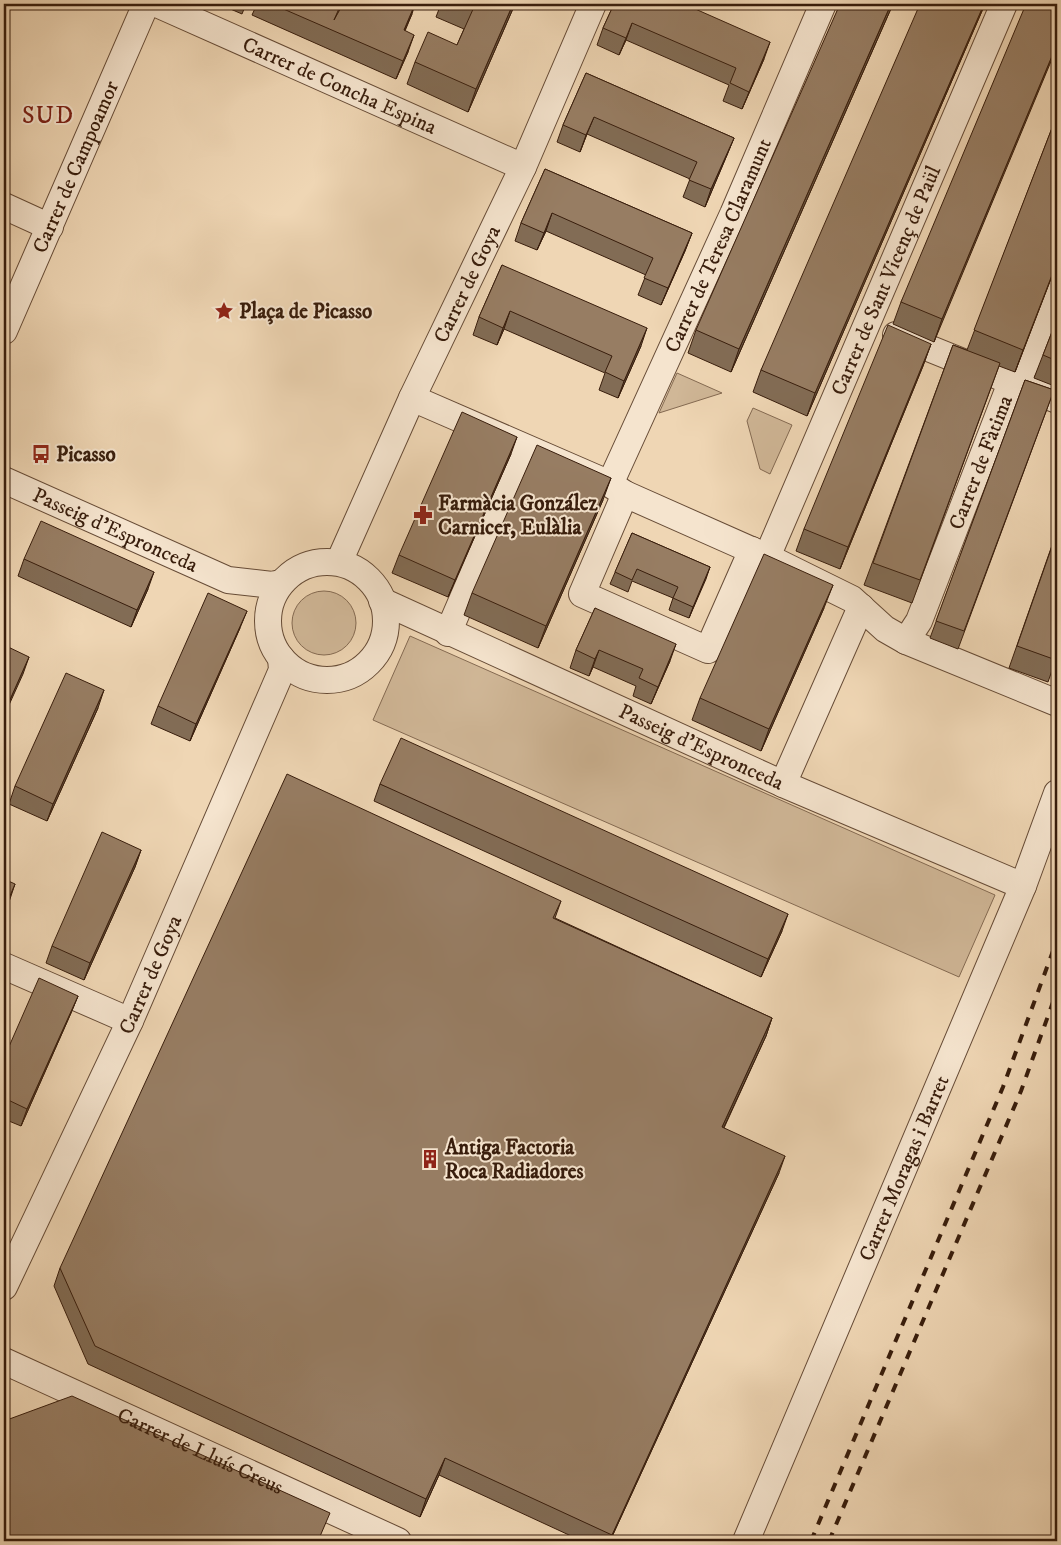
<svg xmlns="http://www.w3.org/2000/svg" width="1061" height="1545" viewBox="0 0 1061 1545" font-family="'IM FELL DW Pica',serif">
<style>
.green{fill:#d0b797;stroke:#846a52}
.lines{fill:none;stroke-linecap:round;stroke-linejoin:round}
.minor-casing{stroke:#664b36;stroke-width:28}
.minor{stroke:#f5e4ce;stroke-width:26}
.rail{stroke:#381d0c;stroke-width:4;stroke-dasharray:9 9;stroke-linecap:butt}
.wall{fill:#826c55;stroke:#381d0c}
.shaded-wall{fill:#6a5845;stroke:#381d0c}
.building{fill:#977d63;stroke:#381d0c}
.labels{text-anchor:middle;stroke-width:4;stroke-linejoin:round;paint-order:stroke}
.street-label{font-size:21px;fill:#381d0c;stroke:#f5e4ce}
.poi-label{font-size:21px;font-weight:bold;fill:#381d0c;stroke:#f5e4ce;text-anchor:start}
.quarter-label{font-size:24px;letter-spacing:1px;fill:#7a1f14;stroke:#f5e4ce}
</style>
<rect width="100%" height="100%" fill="#efd6b4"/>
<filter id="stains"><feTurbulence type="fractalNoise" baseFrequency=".004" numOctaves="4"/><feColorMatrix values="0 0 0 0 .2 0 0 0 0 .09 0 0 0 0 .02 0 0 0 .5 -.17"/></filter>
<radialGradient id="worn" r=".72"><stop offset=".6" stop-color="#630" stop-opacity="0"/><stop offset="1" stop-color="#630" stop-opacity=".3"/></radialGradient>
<g class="green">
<path d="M677,373L722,393L659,413Z"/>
<path d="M753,408L792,425L770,474L760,469L747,421Z"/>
<circle cx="324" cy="623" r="32"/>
<path d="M410,636L995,895L959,977L373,720Z"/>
</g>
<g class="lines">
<g class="minor-casing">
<g id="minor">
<path id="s1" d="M157,4L523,167"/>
<path d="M4,206L50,227"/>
<path id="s2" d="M4,331L146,4"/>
<path d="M896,335L1057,400"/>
<path d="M412,398L610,484L625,494L767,557L852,599L885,629L906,641L1057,703"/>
<path id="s3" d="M4,480L228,580L272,585L281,583"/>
<path id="s4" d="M610,484L733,214L823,4"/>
<path d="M625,494L582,594L708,650L752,550"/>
<path id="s5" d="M767,557L1004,4"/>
<path id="s6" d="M339,562L412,398L523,167L593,4"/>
<circle cx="327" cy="621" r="59"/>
<path id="s7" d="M382,601L783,784L1023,886"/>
<path d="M448,633L527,449"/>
<path id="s8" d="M906,641L919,621L1007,393C1030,369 1044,316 1057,284"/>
<path d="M783,784L861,607"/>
<path d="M4,966L130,1021"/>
<path id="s9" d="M4,1287L130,1021L282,670L281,658"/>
<path id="s10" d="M4,1361L398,1541"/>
<path id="s11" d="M746,1541L1023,886L1057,793"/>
</g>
</g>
<use href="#minor" class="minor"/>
<g class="rail">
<path d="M811,1541L1003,1087L1057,940"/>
<path d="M829,1541L1021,1091L1057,991"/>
</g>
</g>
<g class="wall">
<path d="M219,4H246L242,14Z"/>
<path d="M257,4H341L339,12L351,7L412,14L405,31L408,52L396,79L252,15Z"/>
<path d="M441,4H515L468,112L407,84L415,62L457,45L464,29L436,17Z"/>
<path d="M614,4L764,59L742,109L723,101L729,85L626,40L619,55L597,45L603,28Z"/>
<path d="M893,4L731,372L688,353L696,330Z"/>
<path d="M985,4L807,416L753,392L761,370Z"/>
<path d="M1057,4L934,342L893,324L901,302Z"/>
<path d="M586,73L734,138L727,155L705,207L683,197L690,179L587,134L580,152L557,142L563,125Z"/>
<path d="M1057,115V263L1015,372L999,366L912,603L864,585L953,345L967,350Z"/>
<path d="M545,169L692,233L685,251L661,305L638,295L646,275L546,231L537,250L515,241L521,223Z"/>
<path d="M502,265L641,346L618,398L599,390L605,373L504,329L497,345L473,335L479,317Z"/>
<path d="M1057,319V387L1034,378Z"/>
<path d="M931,344L923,366L840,569L796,551L804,529Z"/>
<path d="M1025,380L1054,390L958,649L930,638Z"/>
<path d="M511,454L448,597L392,573L399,555Z"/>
<path d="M603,500L538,648L464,615L472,593Z"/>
<path d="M1057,531V656L1048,682L1009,668Z"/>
<path d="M632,533L710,567L689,618L669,610L673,598L632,581L628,592L610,584Z"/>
<path d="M24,559L148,589L131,627L18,576Z"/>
<path d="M595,608L670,661L651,704L633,696L636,686L593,667L589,676L570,668L576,650Z"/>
<path d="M824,608L761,751L692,720L700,698Z"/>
<path d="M240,628L190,741L151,724L158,706Z"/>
<path d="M98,708L47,821L9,804L15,786Z"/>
<path d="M380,784L782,931L761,977L374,801Z"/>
<path d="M141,850L135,867L84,980L46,963L52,946Z"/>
<path d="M561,901L555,918L772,1018L766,1036L724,1128L779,1173L610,1541H582L439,1475L420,1517L88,1364L54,1286L60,1268Z"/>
<path d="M78,996L71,1013L21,1126L4,1119V1058Z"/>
</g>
<g class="shaded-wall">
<path d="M415,4L412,14L397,47L404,30Z"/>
<path d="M513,4H515L468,112L476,89Z"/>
<path d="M891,4H893L731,372L739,349Z"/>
<path d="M984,4H985L807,416L815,393Z"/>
<path d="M632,23L626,40L619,55L626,38Z"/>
<path d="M414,35L408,52L396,79L403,61Z"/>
<path d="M770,42L764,59L742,109L749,92Z"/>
<path d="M1057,44V47L934,342L942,319Z"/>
<path d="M594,117L587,134L580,152L586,135Z"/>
<path d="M734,138L727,155L705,207L711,189Z"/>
<path d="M552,213L546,231L537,250L544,233Z"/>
<path d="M692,233L685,251L661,305L668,288Z"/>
<path d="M1057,262V263L1015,372L1023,350Z"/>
<path d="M510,311L504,329L497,345L503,328Z"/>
<path d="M647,328L641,346L618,398L624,381Z"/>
<path d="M931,344L923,366L840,569L848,547Z"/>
<path d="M517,437L511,454L448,597L455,580Z"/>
<path d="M611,478L603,500L538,648L546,626Z"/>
<path d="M710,567L706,579L689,618L693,607Z"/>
<path d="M154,572L148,589L131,627L137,610Z"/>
<path d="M833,585L824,608L761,751L769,729Z"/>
<path d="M247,611L240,628L190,741L196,724Z"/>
<path d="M676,644L670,661L651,704L658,687Z"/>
<path d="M599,650L593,667L589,676L595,659Z"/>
<path d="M29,657L23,674L4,716V713Z"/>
<path d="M104,690L98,708L47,821L53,804Z"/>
<path d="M141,850L135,867L84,980L90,963Z"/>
<path d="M15,884L9,902L4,913V910Z"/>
<path d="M788,914L782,931L761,977L768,959Z"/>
<path d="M78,996L71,1013L21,1126L27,1109Z"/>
<path d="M772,1018L766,1036L716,1144L722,1127Z"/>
<path d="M785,1156L779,1173L610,1541H609Z"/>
<path d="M445,1458L439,1475L420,1517L426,1499Z"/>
</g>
<g class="building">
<path d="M272,4H341L334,20L343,4H345L351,7L353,4H415L404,30L414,35L403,61Z"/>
<path d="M466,4H513L476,89L415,62L428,32L457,45L474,7Z"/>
<path d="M614,4H684L770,42L749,92L730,83L736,68L632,23L626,38L603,28Z"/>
<path d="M840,4H891L739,349L696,330Z"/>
<path d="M920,4H984L815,393L761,370Z"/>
<path d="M1026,4H1057V44L942,319L901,302Z"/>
<path d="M586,73L734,138L711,189L689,180L697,162L594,117L586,135L563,125Z"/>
<path d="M1057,115V262L1023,350L974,330Z"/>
<path d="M545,169L692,233L668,288L644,278L653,258L552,213L544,233L521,223Z"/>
<path d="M502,265L647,328L624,381L605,372L612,356L510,311L503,328L479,317Z"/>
<path d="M1057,319V361L1043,355Z"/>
<path d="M888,325L931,344L848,547L804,529Z"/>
<path d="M953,345L1000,363L920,580L873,563Z"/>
<path d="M1025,380L1054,390L964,631L936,621Z"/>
<path d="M462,412L517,437L455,580L399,555Z"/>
<path d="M537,445L611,478L546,626L472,593Z"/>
<path d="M41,521L154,572L137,610L24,559Z"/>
<path d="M1057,532V656L1056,660L1017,646Z"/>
<path d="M632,533L710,567L693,607L673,598L678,587L637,569L632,580L615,572Z"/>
<path d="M764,554L833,585L769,729L700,698Z"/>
<path d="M208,593L247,611L196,724L158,706Z"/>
<path d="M595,608L676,644L658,687L639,678L643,669L599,650L595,659L576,650Z"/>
<path d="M4,645L29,657L4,713Z"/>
<path d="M66,673L104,690L53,804L15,786Z"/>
<path d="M401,738L788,914L768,959L380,784Z"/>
<path d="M287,774L561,901L553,918L772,1018L722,1127L785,1156L612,1535L445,1458L426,1499L95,1346L60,1268Z"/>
<path d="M102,832L141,850L90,963L52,946Z"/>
<path d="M4,879L15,884L4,910Z"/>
<path d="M39,978L78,996L27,1109L4,1098V1058Z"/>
<path d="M72,1396L330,1513L318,1541H4V1421Z"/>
</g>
<defs>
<g id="sight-bare" transform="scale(1.5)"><path d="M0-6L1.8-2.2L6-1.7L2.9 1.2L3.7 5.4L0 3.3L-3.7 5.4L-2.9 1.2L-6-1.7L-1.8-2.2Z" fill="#8f2418" stroke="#f5e4ce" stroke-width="2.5" paint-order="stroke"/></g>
<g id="bus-bare" transform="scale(1.5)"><path d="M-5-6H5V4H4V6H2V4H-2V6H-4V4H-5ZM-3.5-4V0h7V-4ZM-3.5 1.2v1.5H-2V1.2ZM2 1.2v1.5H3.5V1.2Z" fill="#8f2418" stroke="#f5e4ce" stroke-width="2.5" paint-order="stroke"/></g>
<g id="pharmacy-bare" transform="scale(1.5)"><path d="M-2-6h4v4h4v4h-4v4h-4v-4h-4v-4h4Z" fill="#8f2418" stroke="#f5e4ce" stroke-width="2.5" paint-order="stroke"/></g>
<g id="building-bare" transform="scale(1.5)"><path d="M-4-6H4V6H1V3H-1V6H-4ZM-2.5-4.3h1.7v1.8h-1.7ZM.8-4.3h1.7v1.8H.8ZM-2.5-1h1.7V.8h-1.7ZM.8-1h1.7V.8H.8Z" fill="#8f2418" stroke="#f5e4ce" stroke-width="2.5" paint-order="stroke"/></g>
</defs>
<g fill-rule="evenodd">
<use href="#sight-bare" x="224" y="311"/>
<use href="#bus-bare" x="41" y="454"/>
<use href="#pharmacy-bare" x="423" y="515"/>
<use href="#building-bare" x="430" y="1159"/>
</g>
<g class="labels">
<g class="street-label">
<text dy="7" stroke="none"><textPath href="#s1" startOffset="200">Carrer de Concha Espina</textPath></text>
<text dy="7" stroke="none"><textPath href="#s2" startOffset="179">Carrer de Campoamor</textPath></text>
<text dy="7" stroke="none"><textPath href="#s4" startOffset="262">Carrer de Teresa Claramunt</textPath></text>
<text dy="7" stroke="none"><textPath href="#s5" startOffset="301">Carrer de Sant Vicenç de Paül</textPath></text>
<text dy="7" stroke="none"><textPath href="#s6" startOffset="306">Carrer de Goya</textPath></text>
<text dy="7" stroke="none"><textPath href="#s8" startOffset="194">Carrer de Fàtima</textPath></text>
<text dy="7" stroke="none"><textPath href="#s3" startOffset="122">Passeig d'Espronceda</textPath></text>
<text dy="7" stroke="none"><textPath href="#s7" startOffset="351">Passeig d'Espronceda</textPath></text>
<text dy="7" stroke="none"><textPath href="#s9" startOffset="345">Carrer de Goya</textPath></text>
<text dy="7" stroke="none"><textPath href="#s11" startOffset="405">Carrer Moragas i Barret</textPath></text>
<text dy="7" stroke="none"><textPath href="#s10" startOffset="216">Carrer de Lluís Creus</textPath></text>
</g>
<g class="poi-label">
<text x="239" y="318">Plaça de Picasso</text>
<text x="56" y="461">Picasso</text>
<text x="438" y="510">Farmàcia González<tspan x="438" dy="24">Carnicer, Eulàlia</tspan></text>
<text x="445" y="1154">Antiga Factoria<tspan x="445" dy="24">Roca Radiadores</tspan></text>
</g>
<g class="quarter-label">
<text x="48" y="123">SUD</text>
</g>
</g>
<rect width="1061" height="1545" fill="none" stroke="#efd6b4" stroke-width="20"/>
<rect x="5" y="5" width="1051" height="1535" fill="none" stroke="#381d0c" stroke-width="2.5"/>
<rect x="10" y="10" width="1041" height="1525" fill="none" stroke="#381d0c"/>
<rect width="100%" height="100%" filter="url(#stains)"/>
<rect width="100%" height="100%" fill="url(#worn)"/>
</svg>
